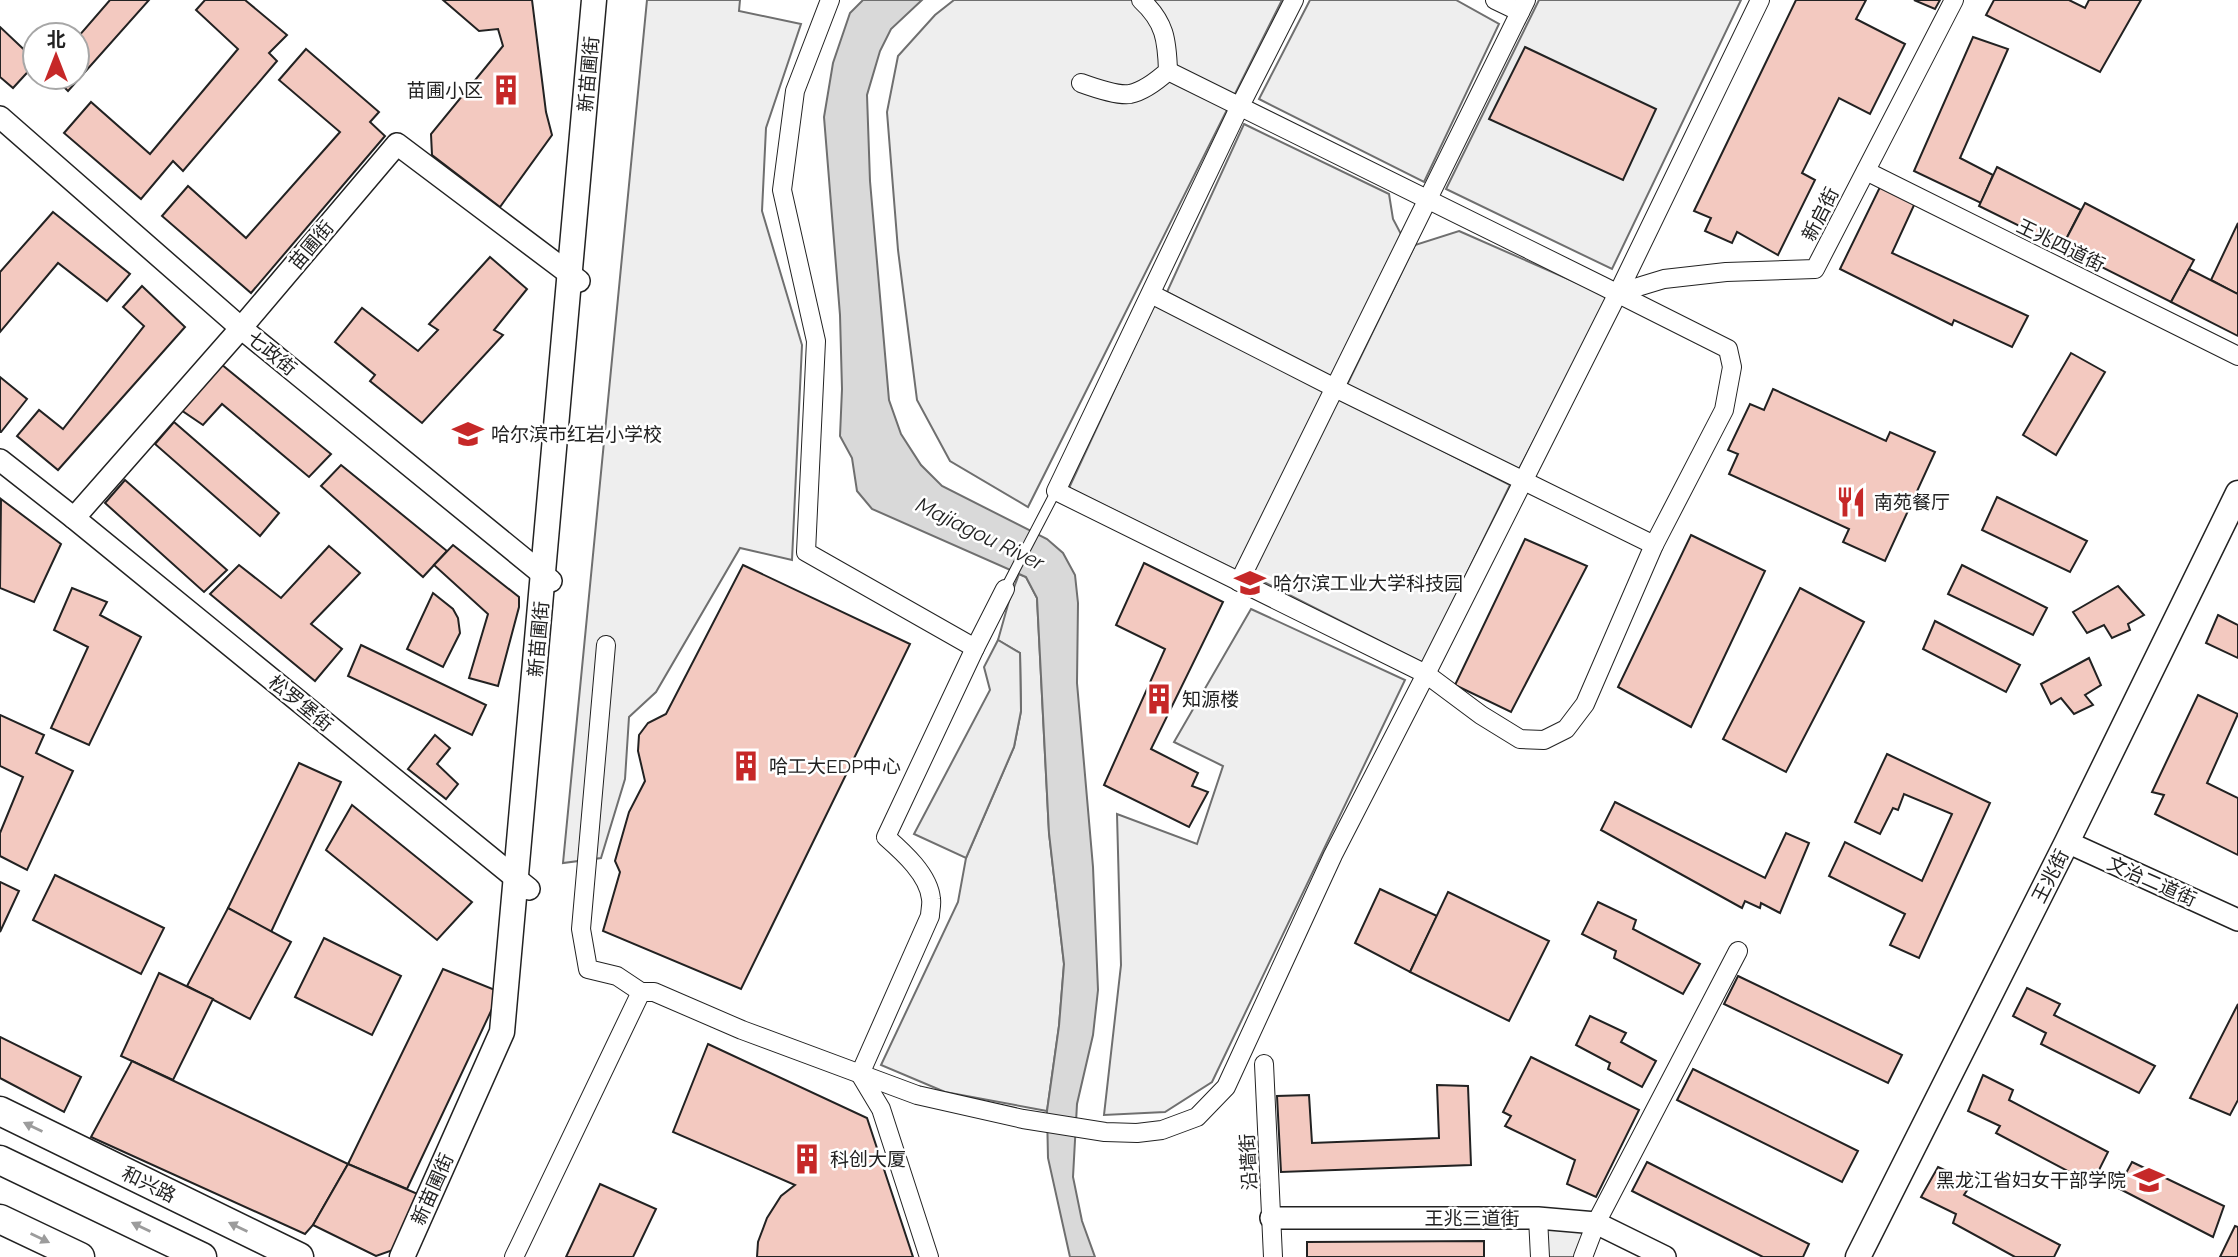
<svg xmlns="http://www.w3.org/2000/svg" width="2238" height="1257" viewBox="0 0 2238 1257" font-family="Raleway,'Noto Sans SC',sans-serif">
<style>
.green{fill:#eee;stroke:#6f6f6f;stroke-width:2}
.parking{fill:#ededed;stroke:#6f6f6f;stroke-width:2}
.water{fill:#d9d9d9;stroke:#6f6f6f;stroke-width:2}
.building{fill:#f3c9c0;stroke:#222;stroke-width:2}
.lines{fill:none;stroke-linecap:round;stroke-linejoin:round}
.service-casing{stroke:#222;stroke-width:11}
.minor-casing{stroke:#222;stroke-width:20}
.tertiary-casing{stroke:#222;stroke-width:24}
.secondary-casing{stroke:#222;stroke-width:27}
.trunk-casing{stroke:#222;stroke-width:31}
.service{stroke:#fff;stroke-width:9}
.minor{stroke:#fff;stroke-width:18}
.tertiary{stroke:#fff;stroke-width:21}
.secondary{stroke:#fff;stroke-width:24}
.trunk{stroke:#fff;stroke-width:28}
.oneway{fill:#9c9c9c}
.labels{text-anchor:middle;stroke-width:5;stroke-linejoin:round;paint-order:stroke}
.street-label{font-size:19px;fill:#222;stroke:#fff}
.poi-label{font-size:19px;fill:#222;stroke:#fff;text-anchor:start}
.water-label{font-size:21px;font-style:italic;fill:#222;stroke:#fff}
</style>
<rect width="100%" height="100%" fill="#fff"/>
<g class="green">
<path d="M647,0H740L739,11L801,24L766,128L762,211L802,345L792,560L740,548L656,692L629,717L625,779L601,858L563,863Z"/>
<path d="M954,0H1282L1028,507L950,461L917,400L898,250L887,112L898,56L935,15Z"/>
<path d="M1310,0H1456L1499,24L1424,182L1259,99Z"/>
<path d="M1539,0H1741L1612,269L1446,189Z"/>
<path d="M1244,124L1389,194L1393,219L1402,236L1331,379L1167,292Z"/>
<path d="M1459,231L1609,297L1518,471L1346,387L1415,245Z"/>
<path d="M1154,304L1325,391L1236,570L1069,488Z"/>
<path d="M1338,397L1510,485L1423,663L1250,575Z"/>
<path d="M1019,574L1026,577L1037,598L1049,833L1064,964L1059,1026L1047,1111L945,1092L881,1065L958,902L966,858L1014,747L1021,711L1020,653L998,640L1009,601Z"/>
<path d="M1251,609L1405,680L1212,1082L1165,1112L1104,1115L1121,965L1117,814L1197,844L1223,766L1174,742Z"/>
<path d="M1544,1223H1596L1581,1257H1546Z"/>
</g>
<path class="parking" d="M998,640L1020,653L1021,711L1014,747L966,858L914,834L990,690L984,667Z"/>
<path class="water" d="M863,0H922L891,29L880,51L867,95L870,181L889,400L901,434L921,465L942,486L1047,539L1063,553L1075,575L1078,603L1077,683L1093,867L1098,990L1093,1035L1077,1104L1073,1177L1082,1221L1095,1257H1070L1048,1158L1047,1111L1059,1026L1064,964L1049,833L1037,598L1026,577L872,509L857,491L852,458L840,436L842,389L840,315L824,117L833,63L850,13Z"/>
<g class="building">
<path d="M110,0H149L68,91L54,77H77V38Z"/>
<path d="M205,0H245L287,35L269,53L277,61L183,171L173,161L141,199L64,133L91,102L150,154L238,49L196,10Z"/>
<path d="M443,0H532L546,112L552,135L500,207L432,155L431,134L503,46L498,29L479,31Z"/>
<path d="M1796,0H1866L1856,19L1905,44L1870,114L1839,98L1802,173L1815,180L1778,255L1737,232L1732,243L1705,231L1711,218L1694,211Z"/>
<path d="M1914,0H1940L1935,9Z"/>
<path d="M1994,0H2069L2085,8L2089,0H2141L2100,72L1986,15Z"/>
<path d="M0,27L35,60V64L13,88L0,77Z"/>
<path d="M1973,37L2008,49L1960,158L1993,175L1981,203L1914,171Z"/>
<path d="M1525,47L1656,109L1623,180L1489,119Z"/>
<path d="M306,49L379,112L370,122L385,136L251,293L162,216L188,186L246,238L340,132L279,80Z"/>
<path d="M1997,167L2081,210L2062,247L1979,206Z"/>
<path d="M1880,187L1915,203L1892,253L2028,316L2012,347L1954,320L1952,325L1840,269Z"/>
<path d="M2085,203L2194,260L2171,302L2062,247Z"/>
<path d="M53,212L130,274L107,301L58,263L0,332V272Z"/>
<path d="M2238,223V292L2237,294L2211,280Z"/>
<path d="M490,257L527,289L494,330L503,335L422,423L370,381L375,375L335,342L362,308L418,351L438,330L429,324Z"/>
<path d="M2189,269L2238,294V336L2171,302Z"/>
<path d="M142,286L185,327L58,470L17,436L39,410L63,429L144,326L123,307Z"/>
<path d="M2071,353L2105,372L2056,455L2023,435Z"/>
<path d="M221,364L331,454L309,477L222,404L203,425L181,410Z"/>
<path d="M0,377L27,399L1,432H0Z"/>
<path d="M1773,389L1886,441L1890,432L1935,452L1885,561L1843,542L1849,529L1729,474L1738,454L1728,450L1750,404L1764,410Z"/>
<path d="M174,422L279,513L260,536L155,444Z"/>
<path d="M341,465L447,551L423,577L321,486Z"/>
<path d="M125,480L227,570L204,592L105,503Z"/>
<path d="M1997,497L2087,541L2070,572L1982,530Z"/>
<path d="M1,499L61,544L34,602L0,588Z"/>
<path d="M1691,535L1765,571L1691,727L1618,687Z"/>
<path d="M1525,539L1587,566L1511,712L1455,685Z"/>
<path d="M453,545L519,597V607L498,686L469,678L488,614L434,565Z"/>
<path d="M329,546L360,573L311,624L342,649L315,681L210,594L239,565L281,598Z"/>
<path d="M1144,563L1223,602L1151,749L1198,773L1192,786L1208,792L1189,827L1104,785L1165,649L1116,625Z"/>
<path d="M743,565L910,644L741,989L603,931L620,872L615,861L629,812L645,781L638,751L639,735L648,723L666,714Z"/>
<path d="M1962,565L2047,608L2033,635L1948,594Z"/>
<path d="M2118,586L2144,615L2128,624L2130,630L2112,638L2104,625L2087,633L2073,612Z"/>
<path d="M72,588L107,602L100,615L141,637L89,745L51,728L88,647L54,630Z"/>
<path d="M1800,588L1864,622L1786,772L1723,739Z"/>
<path d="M433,593L453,609L458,618L460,633L443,667L407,649Z"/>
<path d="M2218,615L2238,625V658L2206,643Z"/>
<path d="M1935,621L2020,665L2006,692L1923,649Z"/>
<path d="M361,645L486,705L472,735L348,676Z"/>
<path d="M2089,658L2101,685L2085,695L2093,705L2074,714L2061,698L2051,704L2041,684Z"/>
<path d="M2198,695L2238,714L2207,783L2238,798V855L2155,814L2164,795L2152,792Z"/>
<path d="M0,715L44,735L36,753L73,771L27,870L0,856V833L23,777L0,766Z"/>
<path d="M435,735L450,748L437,764L458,784L446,799L408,769Z"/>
<path d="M1887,754L1990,803L1919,958L1890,945L1905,914L1829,876L1845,842L1922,881L1952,814L1904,794L1898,810L1893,808L1880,834L1855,822Z"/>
<path d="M299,763L341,782L271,932L228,908Z"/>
<path d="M1615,802L1765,878L1786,833L1809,843L1780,913L1761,903L1760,908L1745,901L1742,908L1601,830Z"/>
<path d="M352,805L472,902L437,940L326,850Z"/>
<path d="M55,875L164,928L141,974L33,920Z"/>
<path d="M0,882L19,891L0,932Z"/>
<path d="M1380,889L1437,916L1410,972L1355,943Z"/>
<path d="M1448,892L1549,941L1509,1021L1410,972Z"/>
<path d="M1598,902L1636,920L1633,929L1700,964L1683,994L1614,958L1616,951L1582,934Z"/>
<path d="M228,908L291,942L250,1019L187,986Z"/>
<path d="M324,938L401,976L372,1035L295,997Z"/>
<path d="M443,969L500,992L407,1189L348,1164Z"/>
<path d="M159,973L213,999L173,1080L121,1056Z"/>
<path d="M1738,976L1902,1055L1888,1083L1724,1004Z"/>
<path d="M2027,988L2060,1004L2054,1015L2155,1066L2139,1093L2041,1044L2046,1033L2013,1016Z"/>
<path d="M2238,1004V1100L2230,1115L2190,1098Z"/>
<path d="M1590,1016L1626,1033L1621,1042L1656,1061L1642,1087L1608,1069L1610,1063L1576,1045Z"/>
<path d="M0,1037L81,1077L64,1112L0,1078Z"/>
<path d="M708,1044L867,1118L913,1257H757L758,1242L767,1218L781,1196L795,1185L673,1132Z"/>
<path d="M1531,1057L1639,1110L1596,1197L1567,1184L1575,1160L1505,1126L1511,1116L1503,1112Z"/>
<path d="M132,1061L348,1164L313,1225L305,1234L91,1137Z"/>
<path d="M1693,1069L1858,1151L1842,1182L1677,1100Z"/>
<path d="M1983,1075L2013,1090L2009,1100L2108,1152L2092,1184L1996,1133L2000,1126L1968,1111Z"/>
<path d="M1437,1085L1468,1086L1471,1165L1281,1172L1277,1096L1309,1095L1312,1143L1439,1138Z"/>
<path d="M1647,1162L1809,1244L1803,1257H1763L1632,1191Z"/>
<path d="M2132,1162L2224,1206L2213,1237L2118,1188Z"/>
<path d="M348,1164L420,1195L393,1250L376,1256L313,1225Z"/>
<path d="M1938,1167L1972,1183L1964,1195L2060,1245L2054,1257H2015L1953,1223L1956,1214L1921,1197Z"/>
<path d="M600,1184L656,1209L633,1257H566Z"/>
<path d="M2235,1226L2238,1227V1257H2220Z"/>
<path d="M1484,1241V1257H1307V1242Z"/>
</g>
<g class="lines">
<g class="service-casing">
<path id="service" d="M1005,589L1056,491"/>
</g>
<g class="minor-casing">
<g id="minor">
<path d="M830,0L795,91L782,190L816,341L806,552L975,648"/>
<path d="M1495,0L1520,12"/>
<path d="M1168,71C1355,163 1542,255 1728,349L1732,367L1724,410L1654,545L1585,704L1566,729L1544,740L1520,739L1481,715L1426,674L1056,491L1240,106L1294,0"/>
<path d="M1081,83C1092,87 1118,96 1130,94C1144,91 1158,80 1168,71C1167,40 1165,22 1141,0"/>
<path d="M1866,171L2238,356"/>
<path d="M1618,293L1664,279L1726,272L1815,269L1954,0"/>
<path d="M1151,294L1335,388L1654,545"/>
<path d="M1239,582L1526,0"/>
<path d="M606,645L581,929L588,969L617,976L641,992"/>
<path d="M1264,1064L1273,1257"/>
<path d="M1538,1218L1540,1257"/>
<path d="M514,1257L641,992H654L742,1030L917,1095L1023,1119L1105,1132L1137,1133L1162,1130L1197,1117L1226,1087L1333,855L1426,674L1618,293L1760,0"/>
<path d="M929,1257L881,1109L860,1074L930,916C930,911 932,904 931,899C929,875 903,852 886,837L975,648L1005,589"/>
<path d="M1583,1257L1596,1223L1738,951"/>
</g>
</g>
<g class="tertiary-casing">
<g id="tertiary">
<path d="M0,117L241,328L551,581"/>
<path d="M0,460L74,518L529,889"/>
<path d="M74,518L241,328L397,144L579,281"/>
<path d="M2067,842L2238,920"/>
<path d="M1271,1218H1538L1596,1223L1665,1257"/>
</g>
</g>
<g class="secondary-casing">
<g id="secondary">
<path d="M402,1257L502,1032L594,0"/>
<path d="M1858,1257L2067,842L2238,493"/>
</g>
</g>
<g class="trunk-casing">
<g id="trunk">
<path d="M0,1111L299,1257"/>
<path d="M0,1160L202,1257"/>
<path d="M0,1219L80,1257"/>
</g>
</g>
<use href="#service" class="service"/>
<use href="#minor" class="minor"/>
<use href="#tertiary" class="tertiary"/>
<use href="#secondary" class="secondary"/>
<use href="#trunk" class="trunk"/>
</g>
<defs><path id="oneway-solid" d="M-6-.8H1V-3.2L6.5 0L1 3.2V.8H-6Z" transform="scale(1.75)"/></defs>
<g class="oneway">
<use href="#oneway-solid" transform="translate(33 1127) rotate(-154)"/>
<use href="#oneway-solid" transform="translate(141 1227) rotate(-154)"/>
<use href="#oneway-solid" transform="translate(238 1227) rotate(-154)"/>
<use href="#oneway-solid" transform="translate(40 1238) rotate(26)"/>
</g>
<defs>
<g id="building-bare" transform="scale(2.415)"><path d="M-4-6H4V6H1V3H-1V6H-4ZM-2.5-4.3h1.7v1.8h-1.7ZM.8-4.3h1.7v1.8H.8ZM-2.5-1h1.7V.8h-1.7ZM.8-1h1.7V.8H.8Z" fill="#c62828" stroke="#fff" stroke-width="2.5" paint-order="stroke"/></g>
<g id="school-bare" transform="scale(2.415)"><path d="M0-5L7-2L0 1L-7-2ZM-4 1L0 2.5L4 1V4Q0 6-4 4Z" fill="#c62828" stroke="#fff" stroke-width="2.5" paint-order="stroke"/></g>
<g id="restaurant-bare" transform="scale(2.415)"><path d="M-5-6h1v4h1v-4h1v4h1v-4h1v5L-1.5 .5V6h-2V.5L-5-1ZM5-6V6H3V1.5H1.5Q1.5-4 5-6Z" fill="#c62828" stroke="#fff" stroke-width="2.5" paint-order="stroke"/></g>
<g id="university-bare" transform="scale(2.415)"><path d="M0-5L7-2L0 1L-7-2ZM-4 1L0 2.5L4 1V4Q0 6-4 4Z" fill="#c62828" stroke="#fff" stroke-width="2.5" paint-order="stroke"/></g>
</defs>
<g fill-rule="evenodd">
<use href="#building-bare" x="506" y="90"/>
<use href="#school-bare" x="468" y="434"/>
<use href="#restaurant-bare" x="1851" y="502"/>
<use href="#school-bare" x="1250" y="583"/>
<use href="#building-bare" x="1159" y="699"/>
<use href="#building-bare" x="746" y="766"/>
<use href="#building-bare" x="807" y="1159"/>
<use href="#university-bare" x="2149" y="1180"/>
</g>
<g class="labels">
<g class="street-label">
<text transform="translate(588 74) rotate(-85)" y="7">新苗圃街</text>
<text transform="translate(1820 214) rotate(-63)" y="7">新启街</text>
<text transform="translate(311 245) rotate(-50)" y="7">苗圃街</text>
<text transform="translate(2061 245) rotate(26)" y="7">王兆四道街</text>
<text transform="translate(272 353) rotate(39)" y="7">七政街</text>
<text transform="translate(538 639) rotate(-85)" y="7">新苗圃街</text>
<text transform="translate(301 703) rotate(39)" y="7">松罗堡街</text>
<text transform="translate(2050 876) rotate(-63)" y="7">王兆街</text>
<text transform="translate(2152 881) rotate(24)" y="7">文治二道街</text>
<text transform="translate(1248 1162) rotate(-93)" y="7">沿墙街</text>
<text transform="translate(149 1184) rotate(26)" y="7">和兴路</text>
<text transform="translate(432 1189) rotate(-66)" y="7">新苗圃街</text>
<text x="1472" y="1225">王兆三道街</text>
</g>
<g class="poi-label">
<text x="483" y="97" text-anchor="end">苗圃小区</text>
<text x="491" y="441">哈尔滨市红岩小学校</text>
<text x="1874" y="509">南苑餐厅</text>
<text x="1273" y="590">哈尔滨工业大学科技园</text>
<text x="1182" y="706">知源楼</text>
<text x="769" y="773">哈工大EDP中心</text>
<text x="830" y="1166">科创大厦</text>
<text x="2126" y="1187" text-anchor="end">黑龙江省妇女干部学院</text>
</g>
<g class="water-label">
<text transform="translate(980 534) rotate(26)" y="7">Majiagou River</text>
</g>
</g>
<g transform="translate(56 56)"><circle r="33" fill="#ffffff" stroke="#a7a7a7" stroke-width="2"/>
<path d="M0-5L12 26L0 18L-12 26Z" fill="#c62828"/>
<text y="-10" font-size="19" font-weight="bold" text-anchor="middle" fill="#222222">北</text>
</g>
</svg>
